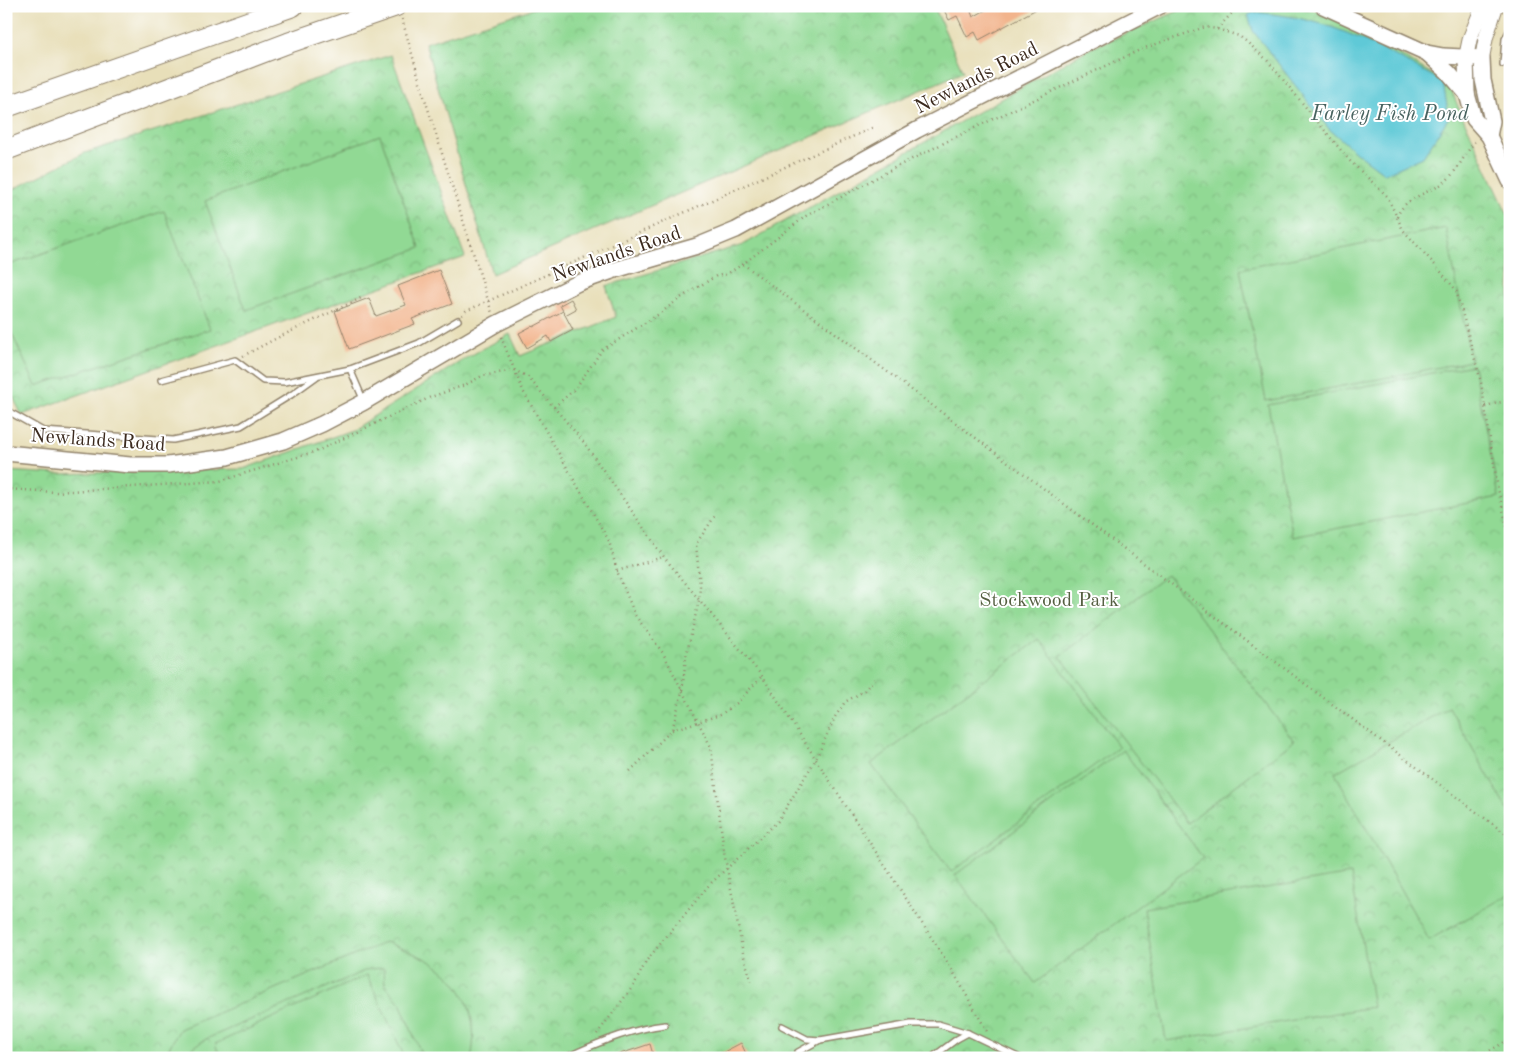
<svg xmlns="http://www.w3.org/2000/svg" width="1516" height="1064" viewBox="0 0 1516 1064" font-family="'Old Standard TT',serif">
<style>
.park{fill:url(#park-crowns);stroke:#668259}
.pitch{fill:#91d994;stroke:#668259}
.water{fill:#5ec9d7;stroke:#4c7a7a}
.building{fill:#f2b48c}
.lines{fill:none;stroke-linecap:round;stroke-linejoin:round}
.service-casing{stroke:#92846c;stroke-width:8}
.tertiary-casing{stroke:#92846c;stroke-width:16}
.secondary-casing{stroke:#92846c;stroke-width:18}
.motorway-casing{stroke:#92846c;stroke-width:22}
.path{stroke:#92846c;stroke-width:2.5;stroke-dasharray:1 4;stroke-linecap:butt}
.service{stroke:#fff;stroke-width:5}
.tertiary{stroke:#fff;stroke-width:14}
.secondary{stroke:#fff;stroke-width:15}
.motorway{stroke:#fff;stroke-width:20}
.labels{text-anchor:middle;stroke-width:4;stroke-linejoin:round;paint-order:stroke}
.street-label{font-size:20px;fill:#3b2a1e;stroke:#fff}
.park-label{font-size:20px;fill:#555f41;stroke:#fff}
.water-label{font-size:21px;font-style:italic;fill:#47625f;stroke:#fff}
</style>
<defs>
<pattern id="park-crowns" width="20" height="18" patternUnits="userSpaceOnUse" patternTransform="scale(1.25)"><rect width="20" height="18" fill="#91d994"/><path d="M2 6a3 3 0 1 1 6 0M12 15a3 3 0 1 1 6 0" fill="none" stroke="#7eba7f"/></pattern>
</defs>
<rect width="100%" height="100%" fill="#fff"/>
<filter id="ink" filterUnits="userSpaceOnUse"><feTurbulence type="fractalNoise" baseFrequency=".02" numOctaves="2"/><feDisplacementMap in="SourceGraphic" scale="10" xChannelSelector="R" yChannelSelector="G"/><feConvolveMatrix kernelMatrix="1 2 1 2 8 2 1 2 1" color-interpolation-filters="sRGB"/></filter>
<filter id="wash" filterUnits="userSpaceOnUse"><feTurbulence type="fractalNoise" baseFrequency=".0096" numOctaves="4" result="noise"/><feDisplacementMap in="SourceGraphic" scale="20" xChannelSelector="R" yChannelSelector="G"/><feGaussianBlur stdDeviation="1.12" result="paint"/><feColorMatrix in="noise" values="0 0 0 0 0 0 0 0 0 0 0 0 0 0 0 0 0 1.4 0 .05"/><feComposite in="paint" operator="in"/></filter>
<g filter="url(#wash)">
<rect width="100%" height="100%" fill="#e8dfb9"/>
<g class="park">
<path d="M541,6H934L963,72L492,274L425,43Z"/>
<path d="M1190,6H1291L1332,14L1449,84L1460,111L1510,219V1058H6V471L58,474L243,469L352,430L466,358L510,334L520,356L616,317L606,286L743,245L1089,49Z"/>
<path d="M391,55L465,257L22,415L6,384V193L85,153Z"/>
</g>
<g class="pitch">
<path d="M380,135L420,248L246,310L205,201Z"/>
<path d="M164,211L210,329L36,386L6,321V266Z"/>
<path d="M1446,228L1471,361L1266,401L1240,269Z"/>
<path d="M1473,365L1499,497L1293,537L1268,405Z"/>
<path d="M1167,575L1294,741L1187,823L1060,656Z"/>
<path d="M1039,639L1119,747L951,872L871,764Z"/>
<path d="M1449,707L1510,814V894L1429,940L1335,773Z"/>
<path d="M1123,750L1203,858L1035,983L955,875Z"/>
<path d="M1351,874L1373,1007L1166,1041L1144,908Z"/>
<path d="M386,942C404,950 425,956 441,969C468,989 479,1025 471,1058H423L400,1003L385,985L384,968L369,969L206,1039L194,1047L184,1058H163L180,1029Z"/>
<path d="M367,975L405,1058H221L215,1044Z"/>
</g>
<path class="water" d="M1255,12C1270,14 1286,15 1302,19C1351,29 1399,58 1443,82L1449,117L1423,157L1385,174L1357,153L1329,129L1253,31L1248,15Z"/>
<g id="blocks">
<g class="building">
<path d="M942,6H975L970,9L973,17L993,6H1042L979,40L975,32L967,37L957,16L949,20Z"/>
<path d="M439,270L452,304L412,319L415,324L349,349L335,311L369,298L376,316L406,305L398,286Z"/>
<path d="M571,299L576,309L565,315L560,305Z"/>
<path d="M563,311L573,330L551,342L548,336L527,348L519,333L532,326L533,327Z"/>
<path d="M741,1043L748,1058H712Z"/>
<path d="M650,1044L654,1058H614V1056Z"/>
</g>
</g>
</g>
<g filter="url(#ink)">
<use href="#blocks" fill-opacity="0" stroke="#92846c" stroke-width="1"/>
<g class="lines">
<g class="service-casing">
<g id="service">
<path d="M1503,64L1505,39L1510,29"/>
<path d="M161,380L235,360L263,381L285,382L350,369"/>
<path d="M363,399L350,369L419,343L458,320"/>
<path d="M6,410L43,431L173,440L241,426L291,395L316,377"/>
<path d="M782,1026L807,1039L820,1040L911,1024H938L968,1033L1020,1058"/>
<path d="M798,1052L820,1040"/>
<path d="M934,1056L957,1039L968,1033"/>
<path d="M565,1058C596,1043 630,1029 665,1025"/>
</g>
</g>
<g class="tertiary-casing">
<g id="tertiary">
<path d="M1466,57L1470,38L1483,6"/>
<path d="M1482,58L1486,37L1496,6"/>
</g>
</g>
<g class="secondary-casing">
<g id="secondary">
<path d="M1323,6L1427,53L1443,56L1482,58L1483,80L1492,121L1489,136"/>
<path d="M1428,54L1448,72L1467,94"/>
<path d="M1466,57L1467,94L1474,119L1489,136L1510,181"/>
<path d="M6,453L130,465H168L227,457L283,441L322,424L364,402L496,324L578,283L618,269L697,246L736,230L917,130L1160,6"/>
</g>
</g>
<g class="motorway-casing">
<g id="motorway">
<path d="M6,107L293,6"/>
<path d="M6,150L288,43L396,6"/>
</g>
</g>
<g class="path">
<path d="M402,19L424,96L492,313"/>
<path d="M1217,29L1234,11L1236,6"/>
<path d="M1397,217C1405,195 1431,194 1447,180C1458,169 1466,153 1475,141"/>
<path d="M743,264L1510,837"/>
<path d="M462,315L466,311L874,127"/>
<path d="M501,337L523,391L609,541L617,571L635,615L663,653L711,747L724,852L743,953L752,984"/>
<path d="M243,356L277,338L361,298"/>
<path d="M1485,406L1510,400"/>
<path d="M554,407L575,389L602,350L659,314L682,297L716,276L727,274L743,264L806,216L896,167L970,130L1142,49L1205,27L1217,29L1239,36L1247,42L1267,60L1349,160L1387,196L1403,230L1436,266L1456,290L1481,382L1498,489L1510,540"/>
<path d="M6,489L56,492L220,481L317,451L431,397L465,385L482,376L514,370L528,377L582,440L664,557L762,676L951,968L988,1033"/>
<path d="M617,571L663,557"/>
<path d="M672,730L720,715L737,703L762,676"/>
<path d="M630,771L672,730L682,692L686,657L699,600L700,586L696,544L715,516"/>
<path d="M597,1034L634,985L647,960L709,885L778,821L816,759L835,717L845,702L864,691L874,679"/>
<path d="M1477,1058L1510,1039"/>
</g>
<use href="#service" class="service"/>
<use href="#tertiary" class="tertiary"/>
<use href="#secondary" class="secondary"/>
<use href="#motorway" class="motorway"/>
</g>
</g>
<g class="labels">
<g class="street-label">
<text transform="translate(976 77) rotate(-27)" y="7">Newlands Road</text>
<text transform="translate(616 253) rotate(-19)" y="7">Newlands Road</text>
<text transform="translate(98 439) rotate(4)" y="7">Newlands Road</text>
</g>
<g class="park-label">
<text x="1049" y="606">Stockwood Park</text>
</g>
<g class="water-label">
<text x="1390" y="120">Farley Fish Pond</text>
</g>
</g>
<rect width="1516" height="1064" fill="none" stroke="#fff" stroke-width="25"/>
</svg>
